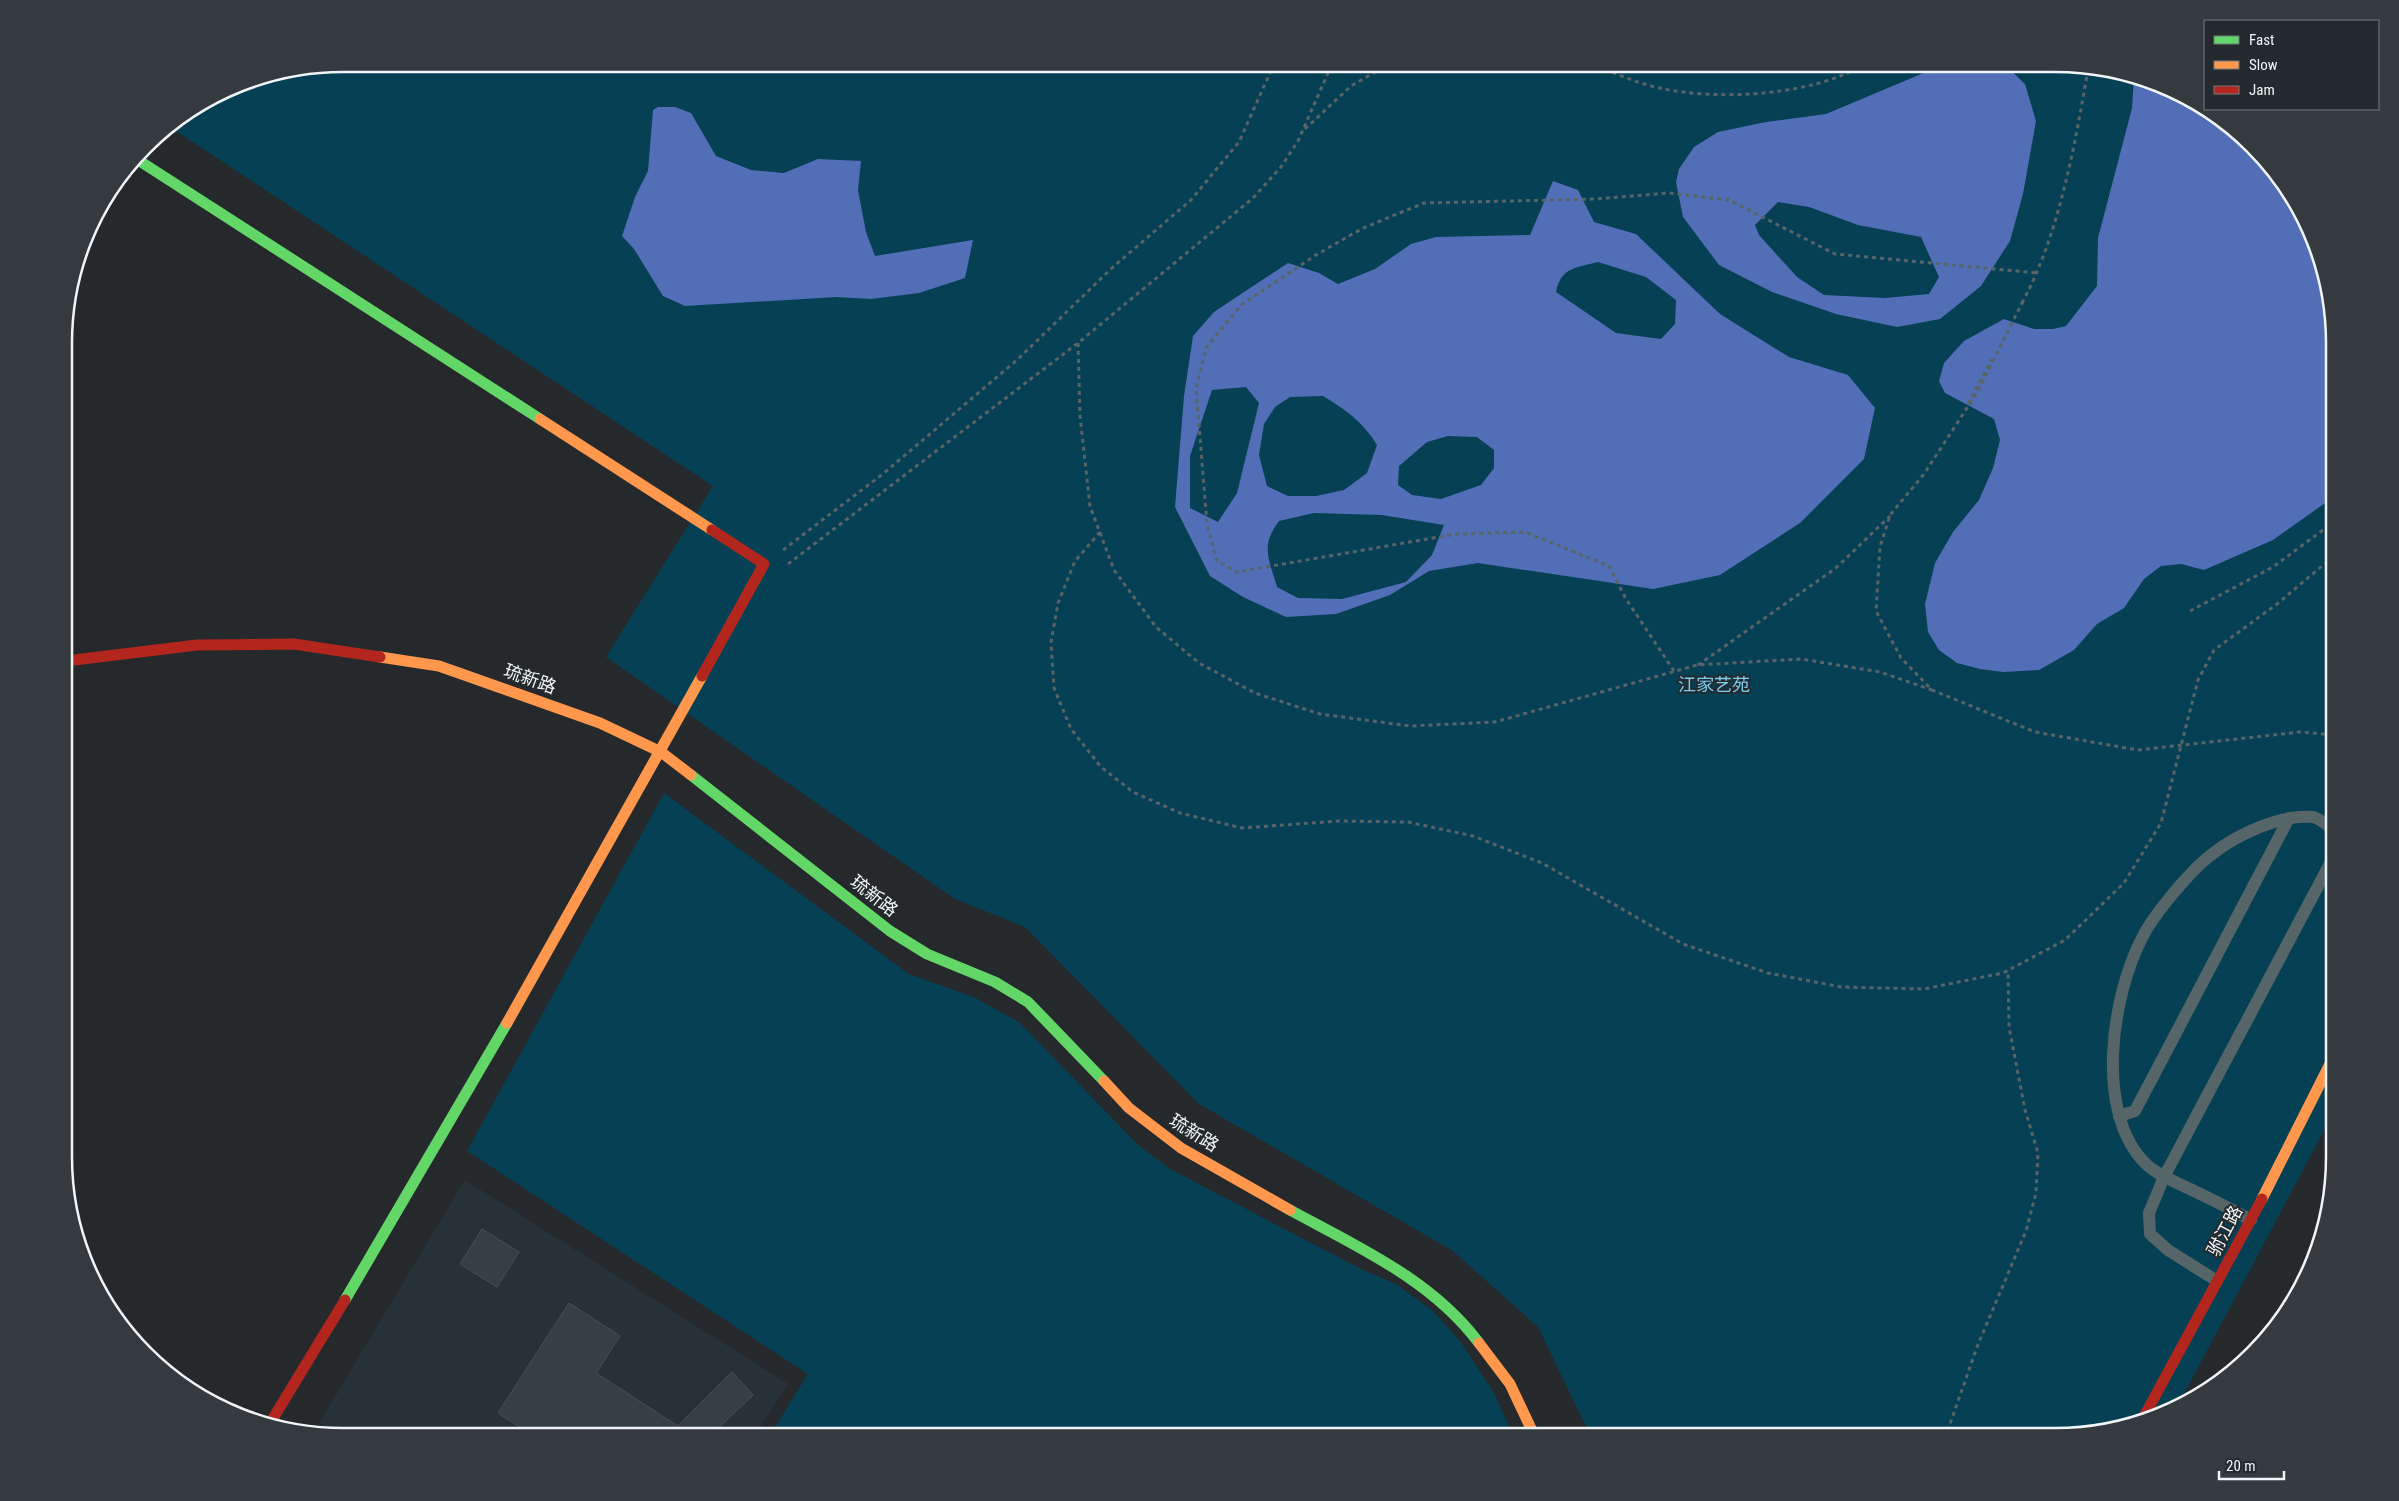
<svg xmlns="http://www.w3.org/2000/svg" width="2399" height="1501" viewBox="0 0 2399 1501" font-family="'Roboto Condensed','Noto Sans SC',sans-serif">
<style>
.built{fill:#263237}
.green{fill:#054055}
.water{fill:#516eb7;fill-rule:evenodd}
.building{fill:#353f46;stroke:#4d4f51}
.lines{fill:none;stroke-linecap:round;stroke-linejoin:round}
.path{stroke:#596466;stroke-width:3;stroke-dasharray:4 4;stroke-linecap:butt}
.lane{stroke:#556568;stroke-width:12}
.fast{stroke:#63d668;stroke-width:11}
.slow{stroke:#ff974d;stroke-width:11}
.jam{stroke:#b3261e;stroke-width:11}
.labels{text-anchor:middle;stroke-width:4;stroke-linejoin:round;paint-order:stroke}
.street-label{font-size:18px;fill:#f1f5f8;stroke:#242a2d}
.park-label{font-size:18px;fill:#7accf0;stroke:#242a2d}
.rim{fill:none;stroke:#f1f5f8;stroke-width:2.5}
</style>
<rect width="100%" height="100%" fill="#26292b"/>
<path class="built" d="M465,1180L788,1384L754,1437H343L314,1432Z"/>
<g class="green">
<path d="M344,64H2056L2145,79L2211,111L2266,159L2298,204L2326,271L2335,326V1110L2177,1407L2128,1428L2073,1437H1591L1538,1327L1453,1251L1199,1104L1025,927L955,899L606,657L713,486L170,127L237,85Z"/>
<path d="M664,793L909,974L976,998L1020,1023L1138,1145L1170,1169L1359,1268L1396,1284L1433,1311L1460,1341L1494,1393L1514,1437H769L808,1374L467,1151Z"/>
</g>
<g class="water">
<path d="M1945,64H2004L2025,84L2036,121L2023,194L2010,241L1981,286L1940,319L1897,327L1836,314L1772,292L1719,265L1683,217L1676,182L1679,169L1694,147L1718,132L1766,122L1826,114ZM1778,202L1809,207L1858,225L1921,237L1939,277L1929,294L1885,298L1824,295L1797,277L1759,235L1755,225Z"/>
<path d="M2134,77L2145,79L2211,111L2266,159L2298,204L2326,271L2335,326V496L2273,540L2204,570L2181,564L2161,566L2144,579L2124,608L2097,624L2074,650L2039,670L2003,672L1980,669L1957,663L1939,650L1928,632L1925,604L1935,563L1953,532L1979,500L1993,468L2000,440L1994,419L1945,393L1939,381L1944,363L1964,341L2004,319L2034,329H2053L2066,326L2097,286L2098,238L2132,108Z"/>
<path d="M658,107H675L691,113L716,156L751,170L784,173L818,159L861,161L858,190L866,232L875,256L973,240L965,278L919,293L871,299L836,297L685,306L663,296L634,249L622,236L635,197L648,171L653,110Z"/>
<path d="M1553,181L1578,190L1594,222L1636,234L1720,314L1789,357L1848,375L1875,408L1864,459L1800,523L1720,575L1653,589L1478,563L1429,571L1390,595L1336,614L1286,617L1243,597L1210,576L1175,507L1184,396L1193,336L1214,312L1288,263L1319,273L1338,284L1375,269L1411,244L1436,237L1530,235ZM1598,262L1646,277L1676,300L1675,324L1661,339L1616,333L1556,292C1561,267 1576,268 1598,262ZM1246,387L1259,403L1237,493L1218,522L1190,508V456L1212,390ZM1323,396C1345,409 1363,422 1377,445L1367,473L1344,490L1316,496H1288L1267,486L1259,455L1264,424L1275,407L1290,397ZM1448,436L1477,437L1494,450V468L1481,485L1441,499L1412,495L1398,485L1399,466L1427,442ZM1314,513L1382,515L1444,525L1432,555L1406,582L1342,599L1298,598L1277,587C1269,559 1260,546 1279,521Z"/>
</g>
<g class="building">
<path d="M482,1229L519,1252L497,1287L460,1264Z"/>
<path d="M569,1303L620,1336L596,1373L678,1426L732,1372L753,1395L709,1437H572L558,1428L552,1437H519L524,1430L498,1413Z"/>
</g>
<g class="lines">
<g class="path">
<path d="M1590,64C1613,72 1636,83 1659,88C1719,101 1812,96 1865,64"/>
<path d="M1305,129L1351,86L1389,64"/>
<path d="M2023,301L1978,391L1924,474L1890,515L1880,547L1876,611L1901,658L1932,690L2035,732L2138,750L2300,732L2335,735"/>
<path d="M2022,303C2059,235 2075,145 2088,69"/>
<path d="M1078,343L1080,416L1090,506L1114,570L1156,627L1199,663L1255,693L1320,714L1410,726L1495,722L1697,665L1801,659L1880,672L1932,690"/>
<path d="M1968,404L1992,359"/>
<path d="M1100,532L1075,561L1058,603L1051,642L1054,688L1071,729L1101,767L1133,792L1180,813L1242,828L1339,821L1408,822L1473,836L1542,863L1683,944L1768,973L1841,987L1924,989L2003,973L2065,940L2124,883L2161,823L2198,680L2214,650L2277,604L2335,555"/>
<path d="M783,550L884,473L1017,360L1113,267L1191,200L1239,142L1274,64"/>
<path d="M788,564L1078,343L1253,198L1281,167L1298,141L1332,64"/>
<path d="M2190,611L2273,567L2335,521"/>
<path d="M1698,665L1836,568L1890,516"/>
<path d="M1674,671L1626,599L1609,566L1525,532L1456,534L1237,572L1217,561L1207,524L1196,388L1206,348L1241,305L1316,255L1363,228L1424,203L1595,199L1669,193L1729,200L1835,254L2038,273"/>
<path d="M1942,1437L1950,1424L1977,1347L2026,1231L2036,1193L2038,1153L2025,1110L2009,1027L2008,970"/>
</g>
<g class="lane">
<path d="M2119,1116L2135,1111L2289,818"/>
<path d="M2251,1220C2231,1209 2211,1199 2190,1189C2176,1182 2159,1176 2147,1165C2093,1114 2112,994 2143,936C2155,913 2191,870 2211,855C2236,835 2280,814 2313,817C2320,818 2329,827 2335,831"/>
<path d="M2217,1281L2168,1250L2150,1234L2149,1213L2164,1177L2334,856L2335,850"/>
</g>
<g class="fast">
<path d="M138,160L540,419"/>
<path d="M691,775L890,931L927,954L995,982L1028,1002L1104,1081"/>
<path d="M1290,1210C1358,1247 1432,1280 1479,1343"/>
<path d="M345,1300L507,1023"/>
</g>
<g class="slow">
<path d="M540,419L712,530"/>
<path d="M380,657L439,666L600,723L661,752L691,775"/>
<path d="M507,1023L702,676"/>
<path d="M1104,1081L1129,1108L1181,1148L1290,1210"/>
<path d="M2262,1199L2335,1054"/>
<path d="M1479,1343L1510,1384L1535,1437"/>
</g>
<g class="jam">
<path d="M66,661L197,645L294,644L380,657"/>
<path d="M702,676L764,564L712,530"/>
<path d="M2141,1422L2262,1199"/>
<path d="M269,1425L345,1300"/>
</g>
</g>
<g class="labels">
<g class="street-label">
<text transform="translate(530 679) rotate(20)" y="6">琉新路</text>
<text transform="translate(874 896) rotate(38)" y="6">琉新路</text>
<text transform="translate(1194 1133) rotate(32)" y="6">琉新路</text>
<text transform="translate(2225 1231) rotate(-62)" y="6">驸江路</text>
</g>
<g class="park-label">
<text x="1714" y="691">江家艺苑</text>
</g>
</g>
<path d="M0 0H2399V1501H0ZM343 72H2055A271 271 0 0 1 2326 343V1157A271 271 0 0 1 2055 1428H343A271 271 0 0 1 72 1157V343A271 271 0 0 1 343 72Z" fill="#343a3d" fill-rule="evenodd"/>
<path class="rim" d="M343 72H2055A271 271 0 0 1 2326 343V1157A271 271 0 0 1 2055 1428H343A271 271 0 0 1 72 1157V343A271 271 0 0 1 343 72Z"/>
<rect x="2204" y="20" width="175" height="90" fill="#242a2d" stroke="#767b7e"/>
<rect x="2214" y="36" width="25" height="8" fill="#63d668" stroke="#767b7e"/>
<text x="2249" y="45" font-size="15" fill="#f1f5f8">Fast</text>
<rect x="2214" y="61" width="25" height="8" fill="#ff974d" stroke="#767b7e"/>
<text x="2249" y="70" font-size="15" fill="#f1f5f8">Slow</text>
<rect x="2214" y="86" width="25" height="8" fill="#b3261e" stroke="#767b7e"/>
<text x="2249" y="95" font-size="15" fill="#f1f5f8">Jam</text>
<path d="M2219 1471v8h65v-8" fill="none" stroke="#f1f5f8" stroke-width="2.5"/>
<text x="2226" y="1471" font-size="15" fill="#f1f5f8" stroke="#242a2d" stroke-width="4" paint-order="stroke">20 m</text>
</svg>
